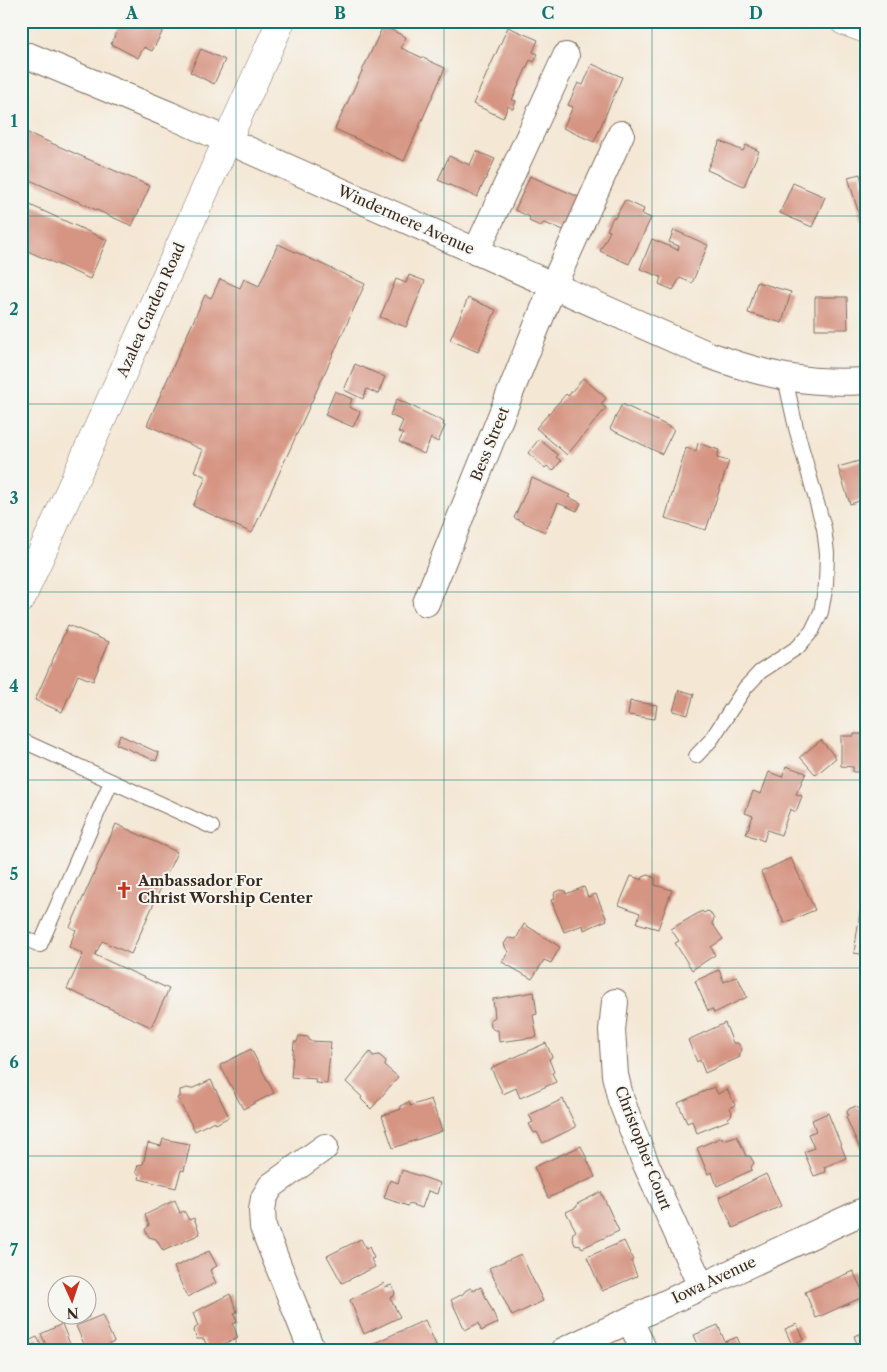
<svg xmlns="http://www.w3.org/2000/svg" width="887" height="1372" viewBox="0 0 887 1372" font-family="'Libre Caslon Text',serif">
<style>
.building{fill:#d69482}
.lines{fill:none;stroke-linecap:round;stroke-linejoin:round}
.lane-casing{stroke:#7c6c5e;stroke-width:16}
.street-casing{stroke:#7c6c5e;stroke-width:28}
.secondary-casing{stroke:#7c6c5e;stroke-width:29}
.highway-casing{stroke:#7c6c5e;stroke-width:29}
.lane{stroke:#fff;stroke-width:14}
.street{stroke:#fff;stroke-width:26}
.secondary{stroke:#fff;stroke-width:28}
.highway{stroke:#fff;stroke-width:28}
.grid{fill:none;stroke:#0f766e;stroke-width:1;stroke-opacity:0.55}
.labels{text-anchor:middle;stroke-width:4;stroke-linejoin:round;paint-order:stroke}
.street-label{font-size:15px;fill:#3b2a1e;stroke:#f6f6f2}
.poi-label{font-size:15px;font-weight:bold;fill:#3b2a1e;stroke:#f6f6f2;text-anchor:start}
.neatline{fill:none;stroke:#0f766e;stroke-width:2}
.grid-label{font-size:16px;text-anchor:middle;font-weight:bold;fill:#0f766e}
</style>
<rect width="100%" height="100%" fill="#f6f6f2"/>
<filter id="ink" filterUnits="userSpaceOnUse"><feTurbulence type="fractalNoise" baseFrequency=".02" numOctaves="2"/><feDisplacementMap in="SourceGraphic" scale="10" xChannelSelector="R" yChannelSelector="G"/><feConvolveMatrix kernelMatrix="1 2 1 2 8 2 1 2 1" color-interpolation-filters="sRGB"/></filter>
<filter id="wash" filterUnits="userSpaceOnUse"><feTurbulence type="fractalNoise" baseFrequency=".0096" numOctaves="4" result="noise"/><feDisplacementMap in="SourceGraphic" scale="20" xChannelSelector="R" yChannelSelector="G"/><feGaussianBlur stdDeviation="1.12" result="paint"/><feColorMatrix in="noise" values="0 0 0 0 0 0 0 0 0 0 0 0 0 0 0 0 0 1.4 0 .05"/><feComposite in="paint" operator="in"/></filter>
<g filter="url(#wash)">
<rect width="100%" height="100%" fill="#f4e7d4"/>
<g id="blocks">
<g class="building">
<path d="M122,21H156L155,22L165,27L152,51L144,47L138,58L111,44Z"/>
<path d="M383,26L406,37L401,48L445,68L404,161L335,129Z"/>
<path d="M508,27L538,40L533,52L538,54L534,62L530,60L512,100L516,101L513,109L508,106L503,118L473,104Z"/>
<path d="M201,49L225,60L214,84L190,72Z"/>
<path d="M592,64L622,77L594,142L563,128L573,107L568,105L578,83L583,85Z"/>
<path d="M21,130L150,186L132,226L21,176Z"/>
<path d="M720,141L743,151L746,145L759,151L744,186L707,170Z"/>
<path d="M476,151L495,159L477,197L438,180L449,156L470,165Z"/>
<path d="M860,174L863,186L866,185V220L861,221L848,177Z"/>
<path d="M530,176L579,197L564,230L544,223L540,226L529,221L530,217L515,210Z"/>
<path d="M793,183L825,197L812,227L780,213Z"/>
<path d="M625,200L644,209L642,214L651,218L629,264L600,251L610,231L607,230L613,217L615,218Z"/>
<path d="M21,201L107,240L90,279L21,248Z"/>
<path d="M674,230L708,245L692,283L680,278L673,290L659,284L661,277L640,269L652,239L678,250L679,246L669,242Z"/>
<path d="M278,244L365,284L252,533L193,506L206,477L194,471L203,450L147,425L205,295L211,298L220,279L240,288L244,279L259,286Z"/>
<path d="M409,275L425,281L406,327L380,317L396,279L406,283Z"/>
<path d="M757,282L791,292L782,323L748,313Z"/>
<path d="M815,297H847L848,329H815Z"/>
<path d="M468,298L496,310L478,352L450,340Z"/>
<path d="M355,364L385,377L378,394L367,389L363,399L344,390Z"/>
<path d="M583,378L606,398L601,404L606,408L567,455L536,428L566,394L568,396Z"/>
<path d="M335,391L352,399L349,407L360,412L353,427L325,415Z"/>
<path d="M397,399L444,422L443,425L445,426L438,442L431,438L424,454L399,442L403,434L398,432L403,421L390,415Z"/>
<path d="M622,404L674,429L662,454L610,429Z"/>
<path d="M539,439L558,455L556,457L561,461L553,471L547,466L545,468L528,453Z"/>
<path d="M698,443L719,450L717,458L729,461L706,530L665,518L686,448L696,451Z"/>
<path d="M866,459V499L850,504L838,467Z"/>
<path d="M532,478L570,495L568,497L581,503L577,511L558,503L545,532L514,518Z"/>
<path d="M68,625L109,642L93,681L78,675L62,712L35,700Z"/>
<path d="M679,690L694,694L688,715L673,711Z"/>
<path d="M630,701L657,705L655,719L628,715Z"/>
<path d="M854,734H866V772H853V767L841,766V736H854Z"/>
<path d="M120,735L159,753L156,761L116,744Z"/>
<path d="M821,740L836,758L816,775L800,757Z"/>
<path d="M786,766L806,773L796,794L802,796L796,812L790,809L781,835L767,830L764,841L746,834L753,816L745,813L753,791L761,794L769,772L782,777Z"/>
<path d="M116,824L177,852L131,954L102,941L95,955L169,989L151,1027L67,989L83,954L69,947L76,930L70,927Z"/>
<path d="M791,858L815,910L784,923L761,872Z"/>
<path d="M648,875L655,878V885L672,890L658,929L637,923L640,913L619,905L631,876L642,880L643,877Z"/>
<path d="M584,887L588,897L596,894L607,920L584,930L583,925L564,932L551,900L555,899L554,895L555,892L561,890L565,891L566,894Z"/>
<path d="M702,911L704,913L707,911L710,912L714,919L712,923L723,939L711,947L715,955L692,970L675,943L679,941L671,929Z"/>
<path d="M860,912L866,913V955L854,953Z"/>
<path d="M524,924L560,947L551,963L544,960L532,979L502,962L509,951L506,949L504,944L508,938L516,939Z"/>
<path d="M719,970L724,982L737,976L747,997L714,1013L712,1009L708,1011L695,981Z"/>
<path d="M534,992L537,1014L533,1015L537,1037L499,1042L498,1030H494L491,1027L490,1020L495,1017L493,999Z"/>
<path d="M725,1023L733,1043H738L742,1050L739,1055L740,1057L705,1073L700,1060L697,1062L688,1040Z"/>
<path d="M299,1036L308,1037L310,1041L331,1042L327,1084L315,1083L316,1079L291,1077L294,1042H297Z"/>
<path d="M546,1043L552,1057L549,1059L554,1072L552,1073L556,1082L520,1098L516,1088L503,1094L491,1068Z"/>
<path d="M251,1049L274,1093L243,1109L220,1065Z"/>
<path d="M370,1052L373,1056L379,1055L386,1061L385,1066L398,1077L371,1109L361,1099L362,1097L346,1082Z"/>
<path d="M211,1080L229,1117L216,1124L214,1121L195,1131L177,1098L180,1097V1090L187,1088L191,1089Z"/>
<path d="M714,1087L718,1094L727,1089L735,1105L730,1108L732,1112L731,1116L728,1118L729,1120L697,1133L692,1121L687,1123L678,1103Z"/>
<path d="M431,1099L442,1131L393,1148L382,1116L401,1109L400,1106L409,1102L410,1106Z"/>
<path d="M563,1099L576,1127L543,1143L537,1132L534,1133L529,1124L533,1122L529,1115Z"/>
<path d="M856,1106L860,1110L866,1107V1146L860,1149L846,1117L848,1115L847,1112L849,1109Z"/>
<path d="M828,1113L846,1158L824,1167L826,1172L814,1176L804,1152L814,1148L808,1134L816,1131L812,1120Z"/>
<path d="M737,1136L746,1156H750L754,1163L751,1167L752,1170L717,1186L712,1172L708,1174L697,1148L722,1137L723,1140Z"/>
<path d="M163,1139L190,1144L184,1171L181,1170L176,1188L139,1179L140,1175L136,1172L138,1165L143,1164L148,1143L161,1146Z"/>
<path d="M581,1146L595,1177L548,1198L534,1167Z"/>
<path d="M402,1170L440,1183L437,1194L428,1191L422,1208L409,1204L408,1206L384,1198L390,1180L398,1183Z"/>
<path d="M766,1174L781,1206L733,1228L719,1197Z"/>
<path d="M601,1192L619,1231L582,1248L581,1246L575,1245L572,1237L573,1233L576,1231L566,1212L577,1207V1204Z"/>
<path d="M175,1200L180,1213L184,1211L189,1220L194,1218L200,1234L163,1251L156,1239L149,1237L145,1230L149,1225L145,1215Z"/>
<path d="M361,1239L366,1249L369,1247L374,1258L371,1259L375,1267L342,1283L327,1256Z"/>
<path d="M624,1241L633,1260L631,1261L637,1276L602,1291L587,1257Z"/>
<path d="M209,1251L217,1266L210,1270L216,1283L187,1297L174,1267Z"/>
<path d="M521,1254L543,1301L512,1316L489,1268Z"/>
<path d="M853,1271L865,1296L816,1318L805,1292Z"/>
<path d="M384,1283L385,1287L392,1285L395,1293L394,1296L390,1298L400,1317L364,1334L350,1300Z"/>
<path d="M481,1287L498,1323L481,1331L479,1323L465,1330L451,1300L463,1294L465,1291L470,1288L474,1290Z"/>
<path d="M230,1294L237,1312L234,1313L237,1322L233,1324L238,1338L208,1350L204,1339H197L194,1331L195,1328L198,1326L193,1313Z"/>
<path d="M73,1314H88L89,1317L76,1322Z"/>
<path d="M102,1315L114,1342L94,1351H87L76,1326Z"/>
<path d="M425,1320L436,1345L434,1346L436,1351H373L370,1345Z"/>
<path d="M62,1324L72,1349L67,1351H49L41,1334Z"/>
<path d="M797,1324L804,1339L792,1345L785,1329Z"/>
<path d="M718,1325L725,1342L737,1337L743,1351H701L694,1335Z"/>
<path d="M866,1331V1351H860L854,1336Z"/>
<path d="M37,1337L44,1351H27L24,1343Z"/>
</g>
</g>
</g>
<g filter="url(#ink)">
<use href="#blocks" fill-opacity="0" stroke="#7c6c5e" stroke-width="1"/>
<g class="lines">
<g class="lane-casing">
<g id="lane">
<path d="M21,740L212,827"/>
<path d="M696,756L711,740L745,688L760,672L798,647L812,631L821,612L826,585L827,553L824,528L796,428L785,378"/>
<path d="M21,937L40,945L111,782"/>
</g>
</g>
<g class="street-casing">
<g id="street">
<path d="M29,56L170,115L709,355C764,375 807,385 866,381"/>
<path d="M476,252L566,56"/>
<path d="M426,603L553,286L621,134"/>
<path d="M615,1002L612,1030L615,1075L621,1100L645,1162L701,1286"/>
<path d="M630,1320L644,1351"/>
<path d="M312,1351L263,1227L262,1210L264,1198L271,1186L325,1147"/>
<path d="M563,1351L866,1210"/>
</g>
</g>
<g class="secondary-casing">
<path id="secondary" d="M21,599L281,21"/>
</g>
<g class="highway-casing">
<path id="highway" d="M844,21L866,29"/>
</g>
<use href="#lane" class="lane"/>
<use href="#street" class="street"/>
<use href="#secondary" class="secondary"/>
<use href="#highway" class="highway"/>
</g>
</g>
<path class="grid" d="M236,21V1351M444,21V1351M652,21V1351M21,216H866M21,404H866M21,592H866M21,780H866M21,968H866M21,1156H866"/>
<defs>
<g id="church-bare" transform="scale(1.35)"><path d="M-1.2-6h2.4v3.5h3.3v2.4h-3.3V6h-2.4V-.1h-3.3v-2.4h3.3Z" fill="#c8321e" stroke="#f6f6f2" stroke-width="2.5" paint-order="stroke"/></g>
</defs>
<g fill-rule="evenodd">
<use href="#church-bare" x="124" y="890"/>
</g>
<g class="labels">
<g class="street-label">
<text transform="translate(406 220) rotate(24)" y="5">Windermere Avenue</text>
<text transform="translate(151 310) rotate(-66)" y="5">Azalea Garden Road</text>
<text transform="translate(490 444) rotate(-68)" y="5">Bess Street</text>
<text transform="translate(643 1148) rotate(69)" y="5">Christopher Court</text>
<text transform="translate(714 1280) rotate(-25)" y="5">Iowa Avenue</text>
</g>
<g class="poi-label">
<text x="138" y="886">Ambassador For<tspan x="138" dy="17">Christ Worship Center</tspan></text>
</g>
</g>
<rect width="887" height="1372" fill="none" stroke="#f6f6f2" stroke-width="55"/>
<g transform="translate(72 1300) rotate(177)"><circle r="24" fill="#f6f6f2" stroke="#aba49d"/>
<path d="M0-4L9 19L0 12L-9 19Z" fill="#c8321e"/>
<text y="-8" font-size="14" font-weight="bold" text-anchor="middle" fill="#3b2a1e">N</text>
</g>
<rect x="28" y="28" width="832" height="1316" class="neatline"/>
<g class="grid-label">
<text x="132" y="19">A</text>
<text x="340" y="19">B</text>
<text x="548" y="19">C</text>
<text x="756" y="19">D</text>
<text x="14" y="127">1</text>
<text x="14" y="315">2</text>
<text x="14" y="504">3</text>
<text x="14" y="692">4</text>
<text x="14" y="880">5</text>
<text x="14" y="1068">6</text>
<text x="14" y="1256">7</text>
</g>
</svg>
